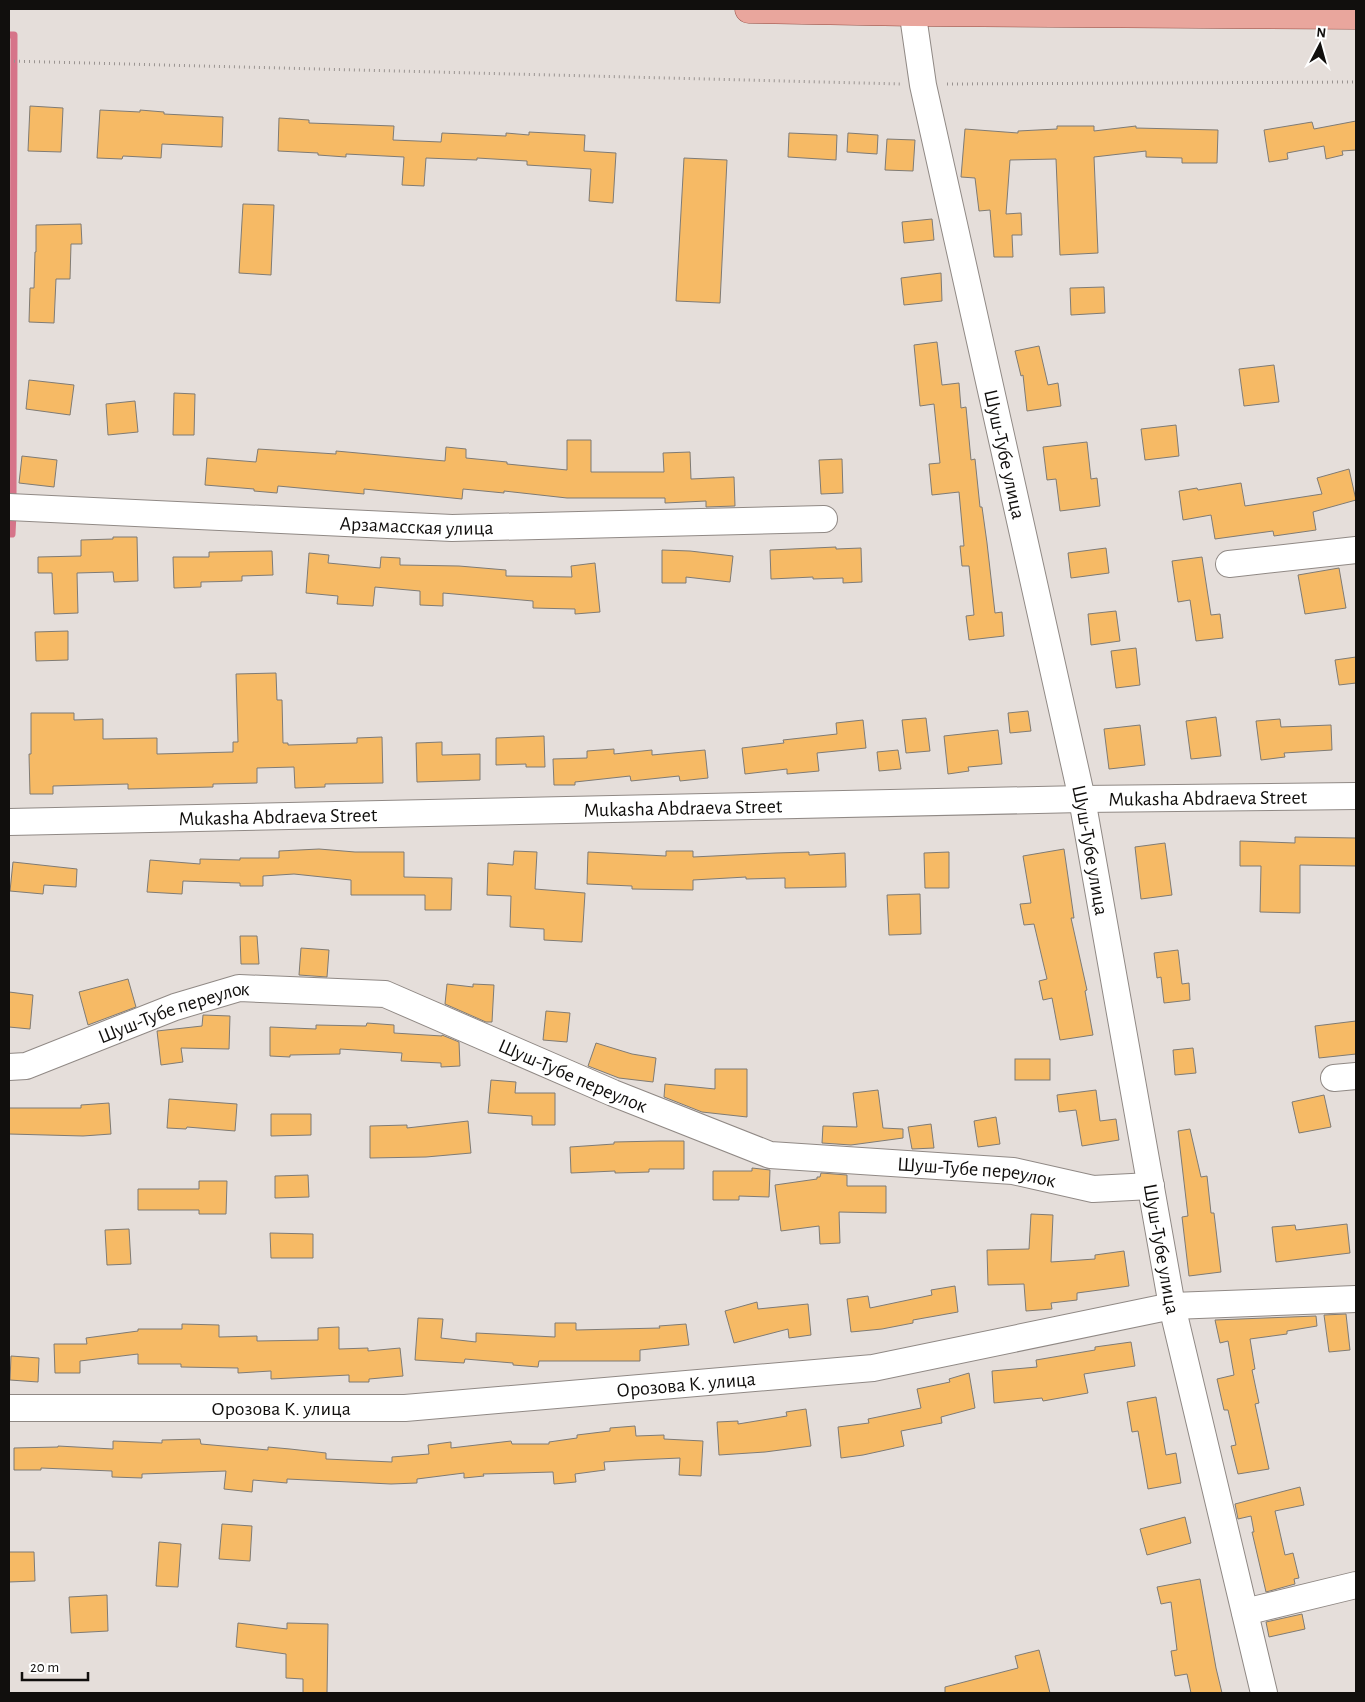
<svg xmlns="http://www.w3.org/2000/svg" width="1365" height="1702" viewBox="0 0 1365 1702" font-family="'Alegreya Sans',sans-serif">
<style>
.lines{fill:none;stroke-linecap:round;stroke-linejoin:round}
.stream{stroke:#d67489;stroke-width:7}
.building{fill:#f6ba65;stroke:#7f7b75}
.minor-casing{stroke:#908985;stroke-width:28}
.major-casing{stroke:#944b40;stroke-width:29}
.path{stroke:#999390;stroke-width:3;stroke-dasharray:1 4;stroke-linecap:butt}
.minor{stroke:#fff;stroke-width:26}
.major{stroke:#e9a69d;stroke-width:28}
.labels{text-anchor:middle;stroke-width:4.5;stroke-linejoin:round;paint-order:stroke}
.street-label{font-size:20px;fill:#110f0d;stroke:#fff}
</style>
<rect width="100%" height="100%" fill="#e5deda"/>
<g class="lines">
<g class="stream">
<path d="M9,35H14L13,502"/>
<path d="M9,534H12L13,513"/>
</g>
</g>
<g class="building">
<path d="M30,106L63,108L61,152L28,151Z"/>
<path d="M100,110L140,112V110L164,112V114L223,117L222,147L162,144L161,158L123,156L122,159L97,158Z"/>
<path d="M279,118L309,120V123L394,126L393,140L441,142L442,133L506,136V133L529,135V132L585,135L584,151L616,153L613,203L589,201L591,169L527,165V161L477,158V160L426,158L424,186L402,185L404,157L346,154V157L318,155V153L278,151Z"/>
<path d="M1356,121V150L1342,151L1343,155L1326,159L1324,146L1287,153L1288,159L1269,162L1264,130L1312,122L1314,129Z"/>
<path d="M1057,126H1094V131L1136,126V128L1218,130L1217,163H1182V158L1146,157V151L1094,157L1098,253L1060,255L1056,159L1010,160L1006,214L1021,213L1022,235H1012L1013,257H994L990,210L979,211L975,178L961,177L965,129L1018,133V131L1057,129Z"/>
<path d="M789,133L837,135L836,160L788,157Z"/>
<path d="M848,133L878,135L877,154L847,152Z"/>
<path d="M887,139L915,140L913,171L885,170Z"/>
<path d="M684,158L727,160L720,303L676,301Z"/>
<path d="M243,204L274,205L271,275L239,273Z"/>
<path d="M932,219L934,240L904,243L902,222Z"/>
<path d="M81,224L82,244H71L70,279H56L54,323L29,322L30,288H34L35,252H36V225Z"/>
<path d="M941,273L942,301L904,305L901,278Z"/>
<path d="M1104,287L1105,313L1071,315L1070,288Z"/>
<path d="M937,342L942,385L959,383L961,408L966,407L971,460L975,459L980,507H982L987,543L995,613L1002,612L1004,636L969,640L966,616L974,615L969,566H962L960,546H964L959,492L932,495L929,464L940,463L934,404L920,406L914,345Z"/>
<path d="M1039,346L1048,385L1058,383L1061,406L1027,411L1023,375L1021,376L1015,351Z"/>
<path d="M1274,365L1279,402L1244,406L1239,369Z"/>
<path d="M29,380L74,385L70,415L26,409Z"/>
<path d="M174,393L195,394L194,435H173Z"/>
<path d="M135,401L138,432L108,435L106,404Z"/>
<path d="M1176,425L1179,456L1145,460L1141,429Z"/>
<path d="M567,440H591V472H664L663,453L690,452L691,479L734,477L735,506L706,507V501L665,503V498H567L504,491V493L463,489L462,499L364,489V494L278,486L277,493L254,491V489L205,485L207,458L256,462L258,449L336,454V451L445,461L446,447L466,449V458L507,462V464L567,470Z"/>
<path d="M1087,442L1091,479L1097,478L1100,506L1060,511L1056,479L1047,480L1043,447Z"/>
<path d="M22,456L57,460L54,487L19,483Z"/>
<path d="M842,459L843,493L821,494L819,460Z"/>
<path d="M1349,469L1356,500L1313,512L1316,530L1274,536L1273,531L1215,539L1211,515L1183,520L1179,491L1197,488L1198,490L1241,483L1245,506L1322,494L1317,478Z"/>
<path d="M113,537H137L138,581L114,582L113,572L77,573L78,613L54,614L52,573H38V557L81,556V540L113,539Z"/>
<path d="M836,547V549L861,548L862,582L843,583V578L813,579V577L771,579L770,550Z"/>
<path d="M1106,548L1109,573L1071,578L1068,553Z"/>
<path d="M662,550L690,551L733,556L730,582L686,577V583H662Z"/>
<path d="M272,551L273,575L242,576V581L201,582V587L174,588L173,557H209V552Z"/>
<path d="M309,553L329,555L328,563L380,568L381,557L400,558V565L459,566L506,570V576L572,577L571,566L595,563L600,612L575,614V609L533,608V601L443,593V606L420,605V591L375,587L373,606L337,604L338,596L306,593Z"/>
<path d="M1202,557L1211,615L1220,614L1223,638L1196,641L1190,600L1178,602L1172,561Z"/>
<path d="M1339,568L1346,608L1305,614L1298,575Z"/>
<path d="M1116,611L1120,641L1091,645L1088,614Z"/>
<path d="M68,631V660L36,661L35,632Z"/>
<path d="M1136,648L1140,685L1116,688L1111,651Z"/>
<path d="M1356,657V683L1339,685L1335,660Z"/>
<path d="M276,673L277,700H282L283,743H288V745L357,743V738L382,737L383,783L325,784V787L295,788L294,767L257,768V783L213,784V787L128,789V784L53,786V794H30L29,754H31V713H74V720L103,719V739L157,738V754L233,752V742H238L236,674Z"/>
<path d="M1028,711L1031,731L1010,733L1008,713Z"/>
<path d="M1216,717L1221,756L1191,759L1186,721Z"/>
<path d="M926,718L930,751L906,753L902,720Z"/>
<path d="M1280,719L1281,727L1331,725L1332,750L1284,753L1285,757L1261,760L1256,721Z"/>
<path d="M863,720L866,748L817,753L819,771L787,774V769L745,774L742,748L784,743L783,740L837,734L836,723Z"/>
<path d="M1140,725L1145,765L1109,769L1104,729Z"/>
<path d="M998,730L1002,764L968,767L969,771L948,774L944,736Z"/>
<path d="M544,736L545,767H526V764L496,765V738Z"/>
<path d="M442,742V755L480,754V780L417,782L416,743Z"/>
<path d="M614,749V754L652,750V755L705,750L708,778L680,781L679,776L631,781L630,776L575,782V785H554L553,759L587,758V751Z"/>
<path d="M898,750L901,769L879,771L877,752Z"/>
<path d="M1295,837L1356,838V866L1300,865V913L1260,912L1261,866H1240V841L1295,843Z"/>
<path d="M1165,843L1172,895L1141,899L1135,847Z"/>
<path d="M319,849L355,852H404V877L452,878L451,910H425V895H351V880L294,874L263,876V886H240V883L183,881L182,894L147,892L150,860L200,864V859L240,860V858H279V851Z"/>
<path d="M1064,849L1074,918H1071L1087,990L1085,991L1093,1035L1060,1040L1052,998L1043,1000L1039,981L1047,979L1034,924L1024,925L1020,904L1031,903L1023,856Z"/>
<path d="M514,851L537,852L535,889L585,893L582,942L544,940V929L510,927L511,896L487,895L488,863L513,865Z"/>
<path d="M666,851H693V857L775,853L809,852V855L845,853L846,887L785,888V878L746,879V877L693,880V890L632,889V886L587,884L588,852L666,856Z"/>
<path d="M949,852V888H925L924,853Z"/>
<path d="M13,862L77,869L76,887L44,885L43,894L10,891Z"/>
<path d="M920,894L921,934L889,935L887,895Z"/>
<path d="M240,936H257L259,964H241Z"/>
<path d="M301,948L329,950L327,977L299,975Z"/>
<path d="M1178,950L1182,984L1189,983L1190,1000L1164,1003L1161,977L1157,978L1154,953Z"/>
<path d="M128,979L136,1007L88,1025L79,992Z"/>
<path d="M447,984L473,987V984L494,985L492,1022H486L445,1004Z"/>
<path d="M9,992L33,995L30,1029L9,1027Z"/>
<path d="M546,1011L570,1013L567,1042L543,1040Z"/>
<path d="M203,1015L230,1016L229,1049L181,1048L183,1062L161,1065L157,1031L202,1026Z"/>
<path d="M1356,1021V1054L1319,1058L1315,1026Z"/>
<path d="M367,1023L394,1025V1033L442,1036V1035L459,1042L460,1066L441,1067V1063L401,1061L402,1053L340,1049V1054L290,1055V1057L270,1056V1027L316,1029V1025L366,1026Z"/>
<path d="M596,1043L632,1054L656,1058L653,1082L619,1078L588,1066Z"/>
<path d="M1193,1048L1196,1073L1175,1075L1173,1050Z"/>
<rect x="1015" y="1059" width="35" height="21"/>
<path d="M715,1069H747V1117L702,1112L664,1097L665,1084L715,1089Z"/>
<path d="M491,1080L516,1082L515,1093H555V1125H532V1116L488,1113Z"/>
<path d="M878,1090L883,1128L903,1129V1138L851,1145L822,1143L823,1126L857,1127L853,1093Z"/>
<path d="M1096,1090L1100,1121L1116,1119L1119,1140L1082,1146L1076,1110L1059,1112L1057,1095Z"/>
<path d="M1324,1095L1331,1127L1299,1133L1292,1102Z"/>
<path d="M169,1099L237,1104L235,1131L187,1127L186,1129L167,1128Z"/>
<path d="M109,1103L111,1134L83,1136L9,1134V1108H81V1105Z"/>
<path d="M271,1114H311V1135L271,1136Z"/>
<path d="M996,1117L1000,1144L978,1147L974,1121Z"/>
<path d="M468,1121L471,1153L426,1157L370,1158V1126L407,1125V1128Z"/>
<path d="M931,1124L934,1148L912,1149L908,1127Z"/>
<path d="M1190,1129L1201,1177L1207,1176L1211,1213H1214L1221,1272L1189,1276L1182,1217L1188,1216L1178,1131Z"/>
<path d="M660,1141H684V1169H649V1172L615,1173V1171L571,1173L570,1147L614,1144V1142Z"/>
<path d="M752,1168L770,1170L769,1197L739,1196V1200H713V1171H752Z"/>
<path d="M821,1173L847,1175V1186H886V1213L839,1212L840,1243L820,1244L819,1226L781,1231L775,1185L817,1179V1177H820Z"/>
<path d="M308,1175L309,1197L275,1198V1176Z"/>
<path d="M199,1181H227L226,1214H199V1210H138V1189H199Z"/>
<path d="M1031,1214L1053,1215L1051,1262L1095,1259V1255L1124,1251L1129,1286L1077,1293V1300L1051,1303L1052,1309L1026,1311L1024,1284L988,1285L987,1250L1029,1249Z"/>
<path d="M1347,1224L1350,1253L1276,1262L1272,1227L1295,1225L1296,1230Z"/>
<path d="M129,1229L131,1264L107,1265L105,1230Z"/>
<path d="M270,1233L313,1234V1258H271Z"/>
<path d="M955,1286L958,1312L913,1320V1323L882,1329L851,1332L847,1299L868,1296L870,1308L932,1295L931,1290Z"/>
<path d="M757,1302L758,1309L808,1304L811,1335L789,1338L788,1329L734,1343L725,1311Z"/>
<path d="M1346,1314L1350,1350L1329,1352L1324,1315Z"/>
<path d="M1316,1316L1317,1326L1287,1331V1334L1250,1339L1255,1369L1252,1370L1259,1403L1255,1404L1269,1469L1238,1474L1231,1446L1236,1445L1228,1410H1224L1217,1379L1234,1375L1228,1341L1220,1343L1215,1320Z"/>
<path d="M418,1318L443,1319L441,1338L476,1342V1333L555,1337V1323H576V1330L660,1328L659,1326L686,1324L689,1345L640,1350V1361H539L538,1367L513,1365V1363L465,1359L464,1363L415,1360Z"/>
<path d="M182,1324L219,1325V1337L257,1336V1341L318,1340V1328L339,1327V1349L368,1348V1351L400,1348L403,1376L369,1379V1382H349V1375L271,1379V1371L238,1373V1368L181,1367V1364H138V1354L80,1361V1373H55L54,1344H87L86,1338L138,1331V1329H182Z"/>
<path d="M1131,1342L1135,1366L1084,1374L1088,1393L1043,1401L1042,1398L994,1403L992,1371L1037,1367L1036,1360L1095,1350V1347Z"/>
<path d="M11,1356L39,1358L38,1382L10,1380Z"/>
<path d="M969,1373L975,1408L941,1417L942,1423L901,1431L904,1446L863,1455L841,1458L838,1427L869,1423L868,1419L921,1408L917,1389L950,1382L949,1379Z"/>
<path d="M1156,1397L1166,1455L1176,1453L1181,1483L1148,1489L1138,1431L1132,1432L1127,1402Z"/>
<path d="M806,1409L811,1446L765,1452L719,1455L717,1422L738,1421V1424L787,1416L786,1412Z"/>
<path d="M635,1426L636,1436L664,1435V1439L703,1441L701,1476L679,1475L680,1458L635,1460L604,1462L605,1470L575,1474L576,1482L554,1484L553,1472L483,1474L484,1476L464,1478V1473L417,1479V1483L391,1484L287,1479V1483L253,1480L252,1492L224,1489L226,1471L142,1474V1478L112,1477V1471L41,1468V1470H14V1448L58,1447V1446L113,1449V1441L162,1443V1440L200,1439L201,1444L268,1450V1447L290,1449L326,1453V1459L392,1462V1457L429,1454L428,1445L451,1442V1448L511,1441L512,1444H549V1442L577,1438V1435L610,1431V1428Z"/>
<path d="M1300,1487L1304,1505L1275,1511L1285,1555L1293,1553L1299,1578L1294,1579L1295,1584L1266,1592L1252,1532H1254L1251,1516L1238,1519L1235,1504Z"/>
<path d="M1185,1517L1191,1543L1147,1555L1140,1529Z"/>
<path d="M222,1524L252,1526L250,1561L219,1559Z"/>
<path d="M159,1542L181,1544L178,1587L156,1586Z"/>
<path d="M9,1552H34L35,1581L9,1582Z"/>
<path d="M1200,1579L1216,1668L1222,1693H1191L1187,1674L1175,1676L1171,1651L1177,1650L1171,1602L1161,1604L1157,1587Z"/>
<path d="M107,1595L108,1631L71,1633L69,1597Z"/>
<path d="M1302,1614L1305,1629L1269,1637L1266,1622Z"/>
<path d="M238,1623L287,1629V1623L328,1624L327,1693H303V1679L286,1678V1654L236,1647Z"/>
<path d="M1039,1650L1050,1693H945V1687L1018,1668L1015,1656Z"/>
</g>
<g class="lines">
<g class="minor-casing">
<g id="minor">
<path id="s1" d="M912,9L923,85L1082,799L1172,1306L1264,1693"/>
<path id="s2" d="M9,507L452,528L824,519"/>
<path d="M1229,564L1356,550"/>
<path id="s3" d="M9,822L1082,799L1356,796"/>
<path id="s4" d="M9,1067L26,1066L175,1007L239,988L385,994L613,1093L770,1155L1013,1171L1093,1189L1151,1186"/>
<path d="M1334,1078L1356,1076"/>
<path id="s5" d="M9,1408H405L873,1368L1172,1306L1356,1299"/>
<path d="M1245,1612L1356,1585"/>
</g>
</g>
<g class="major-casing">
<path id="major" d="M749,9L912,12L1356,15"/>
</g>
<g class="path">
<path d="M9,61L900,84"/>
<path d="M947,84L1356,82"/>
</g>
<use href="#minor" class="minor"/>
<use href="#major" class="major"/>
</g>
<g class="labels">
<g class="street-label">
<text dy="7" stroke="none"><textPath href="#s1" startOffset="455">Шуш-Тубе улица</textPath></text>
<text dy="7" stroke="none"><textPath href="#s2" startOffset="408">Арзамасская улица</textPath></text>
<text dy="7" stroke="none"><textPath href="#s3" startOffset="1199">Mukasha Abdraeva Street</textPath></text>
<text dy="7" stroke="none"><textPath href="#s3" startOffset="674">Mukasha Abdraeva Street</textPath></text>
<text dy="7" stroke="none"><textPath href="#s3" startOffset="269">Mukasha Abdraeva Street</textPath></text>
<text dy="7" stroke="none"><textPath href="#s1" startOffset="860">Шуш-Тубе улица</textPath></text>
<text dy="7" stroke="none"><textPath href="#s4" startOffset="175">Шуш-Тубе переулок</textPath></text>
<text dy="7" stroke="none"><textPath href="#s4" startOffset="595">Шуш-Тубе переулок</textPath></text>
<text dy="7" stroke="none"><textPath href="#s4" startOffset="1015">Шуш-Тубе переулок</textPath></text>
<text dy="7" stroke="none"><textPath href="#s1" startOffset="1265">Шуш-Тубе улица</textPath></text>
<text dy="7" stroke="none"><textPath href="#s5" startOffset="678">Орозова К. улица</textPath></text>
<text dy="7" stroke="none"><textPath href="#s5" startOffset="272">Орозова К. улица</textPath></text>
</g>
</g>
<rect width="1365" height="1702" fill="none" stroke="#110f0d" stroke-width="20"/>
<g transform="translate(1320 45) rotate(6)" stroke="#ffffff" stroke-width="4" paint-order="stroke">
<path d="M0-4L9 19L0 12L-9 19Z" fill="#110f0d"/>
<text y="-8" font-size="14" font-weight="bold" text-anchor="middle" fill="#110f0d">N</text>
</g>
<path d="M22 1672v8h66v-8" fill="none" stroke="#110f0d" stroke-width="2.5"/>
<text x="30" y="1672" font-size="15" fill="#110f0d" stroke="#ffffff" stroke-width="4" paint-order="stroke">20 m</text>
</svg>
